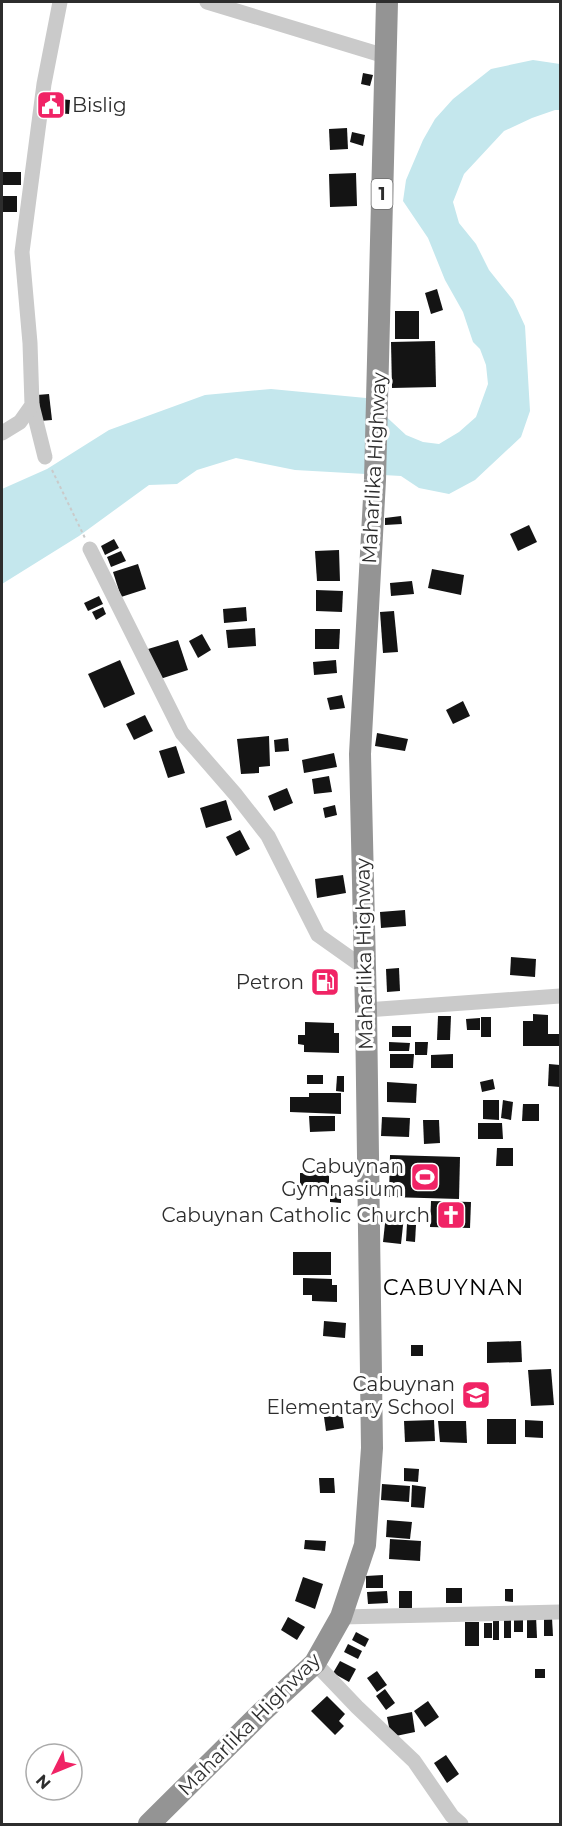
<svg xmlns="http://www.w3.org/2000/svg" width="562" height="1826" viewBox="0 0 562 1826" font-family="Montserrat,sans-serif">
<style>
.water{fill:#c4e7ed}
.building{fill:#141414}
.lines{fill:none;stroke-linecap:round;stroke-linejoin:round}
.path{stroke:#cacaca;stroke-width:2;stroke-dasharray:3 3;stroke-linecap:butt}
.minor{stroke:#cacaca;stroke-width:15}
.highway{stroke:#949494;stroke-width:22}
.labels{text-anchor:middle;stroke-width:6;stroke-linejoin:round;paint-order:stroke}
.shield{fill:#fff;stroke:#6c6c6c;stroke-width:1.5}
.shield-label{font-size:18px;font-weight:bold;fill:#2d2d2d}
.poi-label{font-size:20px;fill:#2d2d2d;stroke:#fff;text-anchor:end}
.street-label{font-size:20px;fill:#2d2d2d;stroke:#fff}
.quarter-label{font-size:22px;letter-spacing:1.5px;fill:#000;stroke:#fff}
</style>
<rect width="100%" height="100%" fill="#fff"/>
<path class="water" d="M533,60L560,64V110H555L532,118L504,131L464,174L453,202L459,223L476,244L489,270L513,300L525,326L530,411L521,437L475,480L449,494L419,488L401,476L295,470L236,458L197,470L177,484L149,485L79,536L2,584V489L47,469L109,430L205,395L271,389L366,398L406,435L423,442L439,444L459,432L476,417L488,384L486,365L480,349L473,342L463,312L445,280L428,238L403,201L406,180L423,140L435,119L453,99L491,69Z"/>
<g class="building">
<path d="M363,73L373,75L370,86L361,84Z"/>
<path d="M49,98L70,100L69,114L48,112Z"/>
<path d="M347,128L348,149L330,150L329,129Z"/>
<path d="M352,132L365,135L363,146L350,142Z"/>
<rect x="2" y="172" width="19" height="13"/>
<path d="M356,173L357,206L330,207L329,174Z"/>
<rect x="2" y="196" width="15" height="16"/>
<path d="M437,289L443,310L431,314L425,293Z"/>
<rect x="395" y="311" width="24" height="28"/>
<path d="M435,341L436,387L392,388L391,342Z"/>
<path d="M49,394L52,420L40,421L37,395Z"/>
<path d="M401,516L402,524L385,525V518Z"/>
<path d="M529,525L537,542L518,551L510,534Z"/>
<path d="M114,539L119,548L105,555L101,546Z"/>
<path d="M339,550L340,581H317L315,551Z"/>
<path d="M121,551L126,561L111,567L107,557Z"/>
<path d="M138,564L146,589L121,597L113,572Z"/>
<path d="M432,569L464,575L461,595L428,588Z"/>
<path d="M412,581L414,594L391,596L390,583Z"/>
<path d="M316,590L343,591L342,612L316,611Z"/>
<path d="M99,596L103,604L88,611L84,603Z"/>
<path d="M103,607L106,614L96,620L92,612Z"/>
<path d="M246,607L247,621L224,623L223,609Z"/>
<path d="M394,611L398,652L383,653L380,612Z"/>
<path d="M255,628L256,646L228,648L226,630Z"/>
<path d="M315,629H340L339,649H315Z"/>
<path d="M202,634L211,650L198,658L189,641Z"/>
<path d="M178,640L188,670L157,680L148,649Z"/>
<path d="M120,660L135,694L104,708L88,674Z"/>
<path d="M336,660L337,673L314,675L313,662Z"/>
<path d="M342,695L345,708L330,710L327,698Z"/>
<path d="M463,701L470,716L453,724L446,710Z"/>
<path d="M145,715L153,731L134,740L126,724Z"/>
<path d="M377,733L408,739L405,751L375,746Z"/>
<path d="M269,736L270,766L259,767V773L241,774L237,739Z"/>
<path d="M288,738L289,751L275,752L274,740Z"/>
<path d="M176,746L185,773L168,778L159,751Z"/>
<path d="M334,753L337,767L304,773L302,760Z"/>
<path d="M329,776L332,792L314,794L312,779Z"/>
<path d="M287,788L293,803L274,811L268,796Z"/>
<path d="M226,800L232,820L206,828L200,808Z"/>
<path d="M335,805L337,815L325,818L323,808Z"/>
<path d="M240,830L250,849L236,856L226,837Z"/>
<path d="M343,875L346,893L317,898L315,879Z"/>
<path d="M405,910L406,926L381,928L380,912Z"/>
<path d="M511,957L536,959L535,977L510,975Z"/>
<path d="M399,968L400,991L387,992L386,969Z"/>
<path d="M316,970H335L334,994H315Z"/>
<path d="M533,1014L548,1015V1034H560V1046H523V1021H533Z"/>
<path d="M438,1016H451L450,1040H437Z"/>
<rect x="481" y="1017" width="10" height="20"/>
<path d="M480,1018V1030H467L466,1019Z"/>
<path d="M305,1022L334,1023V1033H339V1053L304,1052V1045L298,1044V1035H305Z"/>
<rect x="392" y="1026" width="19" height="11"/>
<path d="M389,1042L410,1043L409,1051H389Z"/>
<path d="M415,1042H428L427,1055H415Z"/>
<path d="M390,1054H414L413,1068H390Z"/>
<path d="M453,1054V1068H431V1055Z"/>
<path d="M549,1064L560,1065V1087L548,1086Z"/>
<rect x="307" y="1075" width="16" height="9"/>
<path d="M337,1076H344V1092L336,1091Z"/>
<path d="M493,1079L495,1089L482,1092L480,1082Z"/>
<path d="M387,1082L417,1084L416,1103L387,1102Z"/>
<path d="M309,1093H341V1114L290,1112V1097H309Z"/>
<path d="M483,1100H499V1120L483,1119Z"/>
<path d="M503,1100L513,1102L511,1120L501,1118Z"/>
<path d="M523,1104H539V1121H522Z"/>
<path d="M309,1116H335V1131L310,1132Z"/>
<path d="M382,1117L410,1118L409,1137L381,1136Z"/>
<path d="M423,1120H439L440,1143L424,1144Z"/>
<path d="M478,1123H502L503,1139H478Z"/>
<path d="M497,1148H513V1166H496Z"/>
<path d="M390,1155L460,1157L459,1199L389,1197Z"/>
<path d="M300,1173H329V1190L300,1189Z"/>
<path d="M330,1193H341V1203L330,1202Z"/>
<path d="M431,1201L471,1202L470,1228L430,1227Z"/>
<path d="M386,1214L404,1216L401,1244L383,1242Z"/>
<path d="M407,1224L416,1225L415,1242L406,1241Z"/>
<rect x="293" y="1252" width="38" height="23"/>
<path d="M303,1278L332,1279V1285H337V1302L312,1301V1295H303Z"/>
<path d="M324,1321L346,1323L345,1338L323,1336Z"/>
<path d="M521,1341L522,1362L487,1363V1342Z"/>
<rect x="411" y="1345" width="12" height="11"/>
<path d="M551,1369L554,1405L531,1406L528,1370Z"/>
<path d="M342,1415L344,1428L326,1431L324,1417Z"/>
<rect x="487" y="1419" width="29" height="25"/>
<path d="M434,1420L435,1441L405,1442L404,1421Z"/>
<path d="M525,1420L543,1421V1438L525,1437Z"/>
<path d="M438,1421H466L467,1443L440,1442Z"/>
<path d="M404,1468L419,1469L418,1482L404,1481Z"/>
<path d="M319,1478H334L335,1493H320Z"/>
<path d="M382,1484L410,1486L409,1502L381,1500Z"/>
<path d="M412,1485L426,1487L424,1508L411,1507Z"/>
<path d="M387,1520L412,1522L410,1539L386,1537Z"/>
<path d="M390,1539L421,1541L420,1561L389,1559Z"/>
<path d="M305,1540L326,1541L325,1551L304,1549Z"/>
<path d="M383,1575V1588H366V1576Z"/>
<path d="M303,1577L323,1584L315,1609L295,1601Z"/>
<rect x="446" y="1588" width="16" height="15"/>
<path d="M505,1589H513V1602L505,1601Z"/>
<path d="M387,1591L388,1603L368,1604L367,1592Z"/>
<rect x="399" y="1591" width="13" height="17"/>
<rect x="514" y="1615" width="9" height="17"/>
<path d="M527,1615L536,1616L537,1638H527Z"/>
<rect x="504" y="1616" width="7" height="22"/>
<path d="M288,1617L305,1627L297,1640L281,1630Z"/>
<rect x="493" y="1618" width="6" height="22"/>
<path d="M544,1618H552L553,1636H544Z"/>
<rect x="465" y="1622" width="14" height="24"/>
<rect x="484" y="1623" width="8" height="15"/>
<path d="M356,1632L369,1639L365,1647L352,1640Z"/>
<path d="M348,1644L362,1651L358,1659L344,1652Z"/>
<path d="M340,1661L356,1669L349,1682L333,1673Z"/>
<rect x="535" y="1669" width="10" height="9"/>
<path d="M377,1671L387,1685L377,1692L367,1678Z"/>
<path d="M385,1689L395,1703L386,1710L376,1696Z"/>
<path d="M327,1696L345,1714L339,1721L344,1726L335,1735L311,1711Z"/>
<path d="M428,1701L439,1717L425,1727L414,1711Z"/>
<path d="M412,1712L415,1732L391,1737L387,1717Z"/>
<path d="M446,1755L459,1774L447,1783L434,1763Z"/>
</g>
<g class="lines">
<path class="path" d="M52,470L85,538"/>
<g class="minor">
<path d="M207,2L385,56"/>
<path d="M32,405L45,457"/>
<path d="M2,433L20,422L32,405L30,343L22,252L44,84L60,2"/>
<path d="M90,549L182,733L236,795L268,836L318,935L366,969"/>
<path d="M366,1010L560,996"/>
<path d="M341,1617L560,1612"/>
<path d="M315,1663L357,1707L414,1761L452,1816L461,1824"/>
</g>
<path class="highway" d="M149,1824L262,1712L315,1663L341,1617L365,1545L372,1448L366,1010L360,754L375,480L387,2"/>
</g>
<defs>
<g id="civic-square" transform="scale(1.5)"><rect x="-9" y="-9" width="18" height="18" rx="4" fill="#f02365" stroke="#fff"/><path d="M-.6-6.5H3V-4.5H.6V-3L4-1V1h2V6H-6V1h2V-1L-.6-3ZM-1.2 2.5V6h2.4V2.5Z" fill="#fff"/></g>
<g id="fuel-square" transform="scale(1.5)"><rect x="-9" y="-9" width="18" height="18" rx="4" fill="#f02365" stroke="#fff"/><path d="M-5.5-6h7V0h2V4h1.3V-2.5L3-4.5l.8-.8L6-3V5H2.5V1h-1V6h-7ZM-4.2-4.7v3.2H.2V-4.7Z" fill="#fff"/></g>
<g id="stadium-square" transform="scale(1.5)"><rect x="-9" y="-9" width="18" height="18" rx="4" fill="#f02365" stroke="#fff"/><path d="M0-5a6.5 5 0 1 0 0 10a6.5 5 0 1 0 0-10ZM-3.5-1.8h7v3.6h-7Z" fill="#fff"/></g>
<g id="church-square" transform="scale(1.5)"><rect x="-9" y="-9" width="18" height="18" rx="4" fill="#f02365" stroke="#fff"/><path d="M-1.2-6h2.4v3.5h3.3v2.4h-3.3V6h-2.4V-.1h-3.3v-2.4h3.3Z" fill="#fff"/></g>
<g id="school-square" transform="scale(1.5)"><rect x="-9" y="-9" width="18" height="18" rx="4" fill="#f02365" stroke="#fff"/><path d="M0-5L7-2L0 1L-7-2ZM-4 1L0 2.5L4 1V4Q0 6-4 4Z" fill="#fff"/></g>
</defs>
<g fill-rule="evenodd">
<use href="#civic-square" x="51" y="105"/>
<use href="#fuel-square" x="325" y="982"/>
<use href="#stadium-square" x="425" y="1177"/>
<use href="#church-square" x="451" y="1215"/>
<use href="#school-square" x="476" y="1395"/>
</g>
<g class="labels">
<rect class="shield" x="371.5" y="179" width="21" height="30" rx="4.5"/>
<g class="shield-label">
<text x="382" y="200">1</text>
</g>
<g class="poi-label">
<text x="72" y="112" text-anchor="start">Bislig</text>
<text x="304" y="989">Petron</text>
<text x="404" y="1173">Cabuynan<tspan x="404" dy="23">Gymnasium</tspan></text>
<text x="430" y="1222">Cabuynan Catholic Church</text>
<text x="455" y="1391">Cabuynan<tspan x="455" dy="23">Elementary School</tspan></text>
</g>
<g class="street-label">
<text transform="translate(374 468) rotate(-87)" y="7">Maharlika Highway</text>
<text transform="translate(364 954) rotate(-91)" y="7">Maharlika Highway</text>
<text transform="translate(249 1724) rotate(-45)" y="7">Maharlika Highway</text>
</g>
<g class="quarter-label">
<text x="454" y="1295">CABUYNAN</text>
</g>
</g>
<rect width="562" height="1826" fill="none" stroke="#2d2d2d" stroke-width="6"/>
<g transform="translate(54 1772) rotate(227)"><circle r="28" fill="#ffffff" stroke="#ababab" stroke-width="1.5"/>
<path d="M0-4.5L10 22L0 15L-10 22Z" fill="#f02365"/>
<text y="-9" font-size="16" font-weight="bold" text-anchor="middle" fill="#2d2d2d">N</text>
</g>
</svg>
